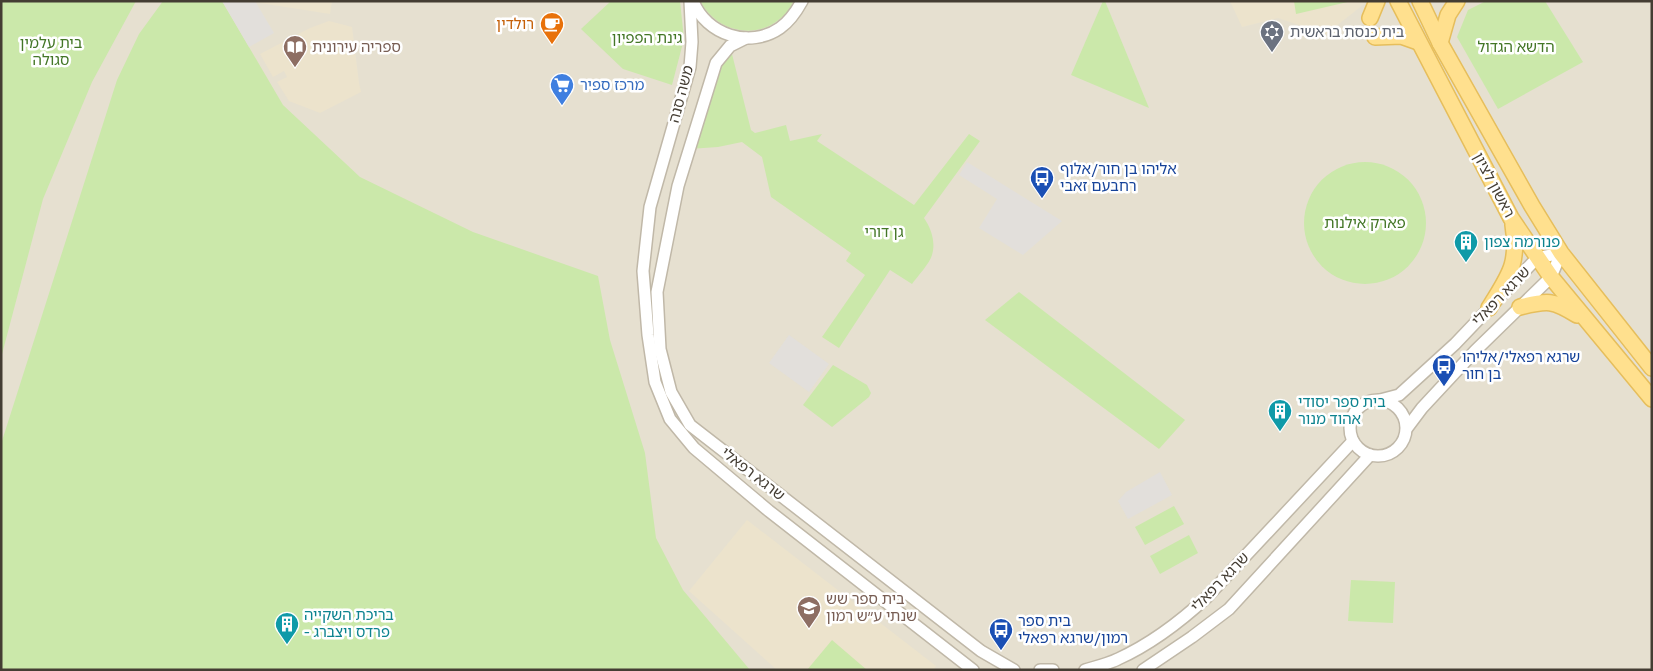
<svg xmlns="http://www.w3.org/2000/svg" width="1653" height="671" viewBox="0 0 1653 671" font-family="'Golos Text','Noto Sans Hebrew',sans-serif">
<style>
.residential{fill:#e6e0d0}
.education{fill:#ece3cc}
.green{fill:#cbe8aa}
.parking{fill:#e2dfdb}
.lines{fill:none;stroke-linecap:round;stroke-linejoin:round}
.minor-casing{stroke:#c0b8a8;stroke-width:14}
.major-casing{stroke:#e6be5c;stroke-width:18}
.minor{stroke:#fff;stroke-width:11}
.major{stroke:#ffe08e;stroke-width:15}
.labels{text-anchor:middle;stroke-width:5;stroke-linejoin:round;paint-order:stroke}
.food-label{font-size:15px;fill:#c56008;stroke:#fff;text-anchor:end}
.worship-label{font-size:15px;fill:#5b616d;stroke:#fff;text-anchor:start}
.park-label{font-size:15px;fill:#437626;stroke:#fff}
.education-label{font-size:15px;fill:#785e54;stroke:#fff;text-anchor:start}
.shop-label{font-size:15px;fill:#366cbe;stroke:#fff;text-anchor:start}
.street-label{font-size:15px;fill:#443d33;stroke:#fff}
.transit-label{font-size:15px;fill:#164399;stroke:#fff;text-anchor:start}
.culture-label{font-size:15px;fill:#0d838f;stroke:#fff;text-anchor:start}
</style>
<rect width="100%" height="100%" fill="#f2ede3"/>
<rect class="residential" x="1" y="1" width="1651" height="669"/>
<g class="education">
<path d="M259,1H332L330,14L260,3Z"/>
<path d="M1230,1H1368L1326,34L1278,18L1242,27Z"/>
<path d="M329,21L352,27L359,83L361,92L320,113L289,101L277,82L287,77L284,71L273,77L260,54L310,28Z"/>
<path d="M747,520L936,666L933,670H777L689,591Z"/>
</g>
<g class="green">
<path d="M1,1H136L92,82L43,199L1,358Z"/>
<path d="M163,1H222L283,105L360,177L473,232L598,276L610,340L645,453L656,538L683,590L750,670H1V444L117,80L139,34Z"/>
<path d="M611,1H680L684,39L672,85L623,69L581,29Z"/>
<path d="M700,1H794C774,41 721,40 700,1Z"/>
<path d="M1103,1H1105L1149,108L1071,75Z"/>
<path d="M1294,1H1352L1296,14Z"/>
<path d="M1486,1H1545L1583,62L1498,109L1457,37L1468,10Z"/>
<path d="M730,46L751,130L755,133L786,125L790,141L822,134L817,141L914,205L969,134L980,141L924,218C931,228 936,242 932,255C930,263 917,277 912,284L890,270L839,348L822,337L865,275L846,261L851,253L771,197L762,157L742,142L718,147L689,149L716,63Z"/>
<circle cx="1365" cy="223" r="61"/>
<path d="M1019,292L1185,420L1159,449L985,320Z"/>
<path d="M833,365L867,385L871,393L869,397L832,427L803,405Z"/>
<path d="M1174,506L1184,524L1145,545L1135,527Z"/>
<path d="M1189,535L1198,553L1160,574L1150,556Z"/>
<path d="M1351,580L1395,582L1393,623L1348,621Z"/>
<path d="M832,640L867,670H807Z"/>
</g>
<g class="parking">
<path d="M222,1H255L274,33L249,47Z"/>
<path d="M967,162L1062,221L1023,255L979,228L997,199L959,175Z"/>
<path d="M789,335L829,364L809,392L769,363Z"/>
<path d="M1160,472L1172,495L1128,519L1118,501L1126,492Z"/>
</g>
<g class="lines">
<g class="minor-casing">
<g id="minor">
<path d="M690,1L692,42L690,67L650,207L643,271L648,335L655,382L670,419L694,448L769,511L973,670"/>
<path d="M693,1C706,35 750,49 780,28C790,21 796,12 802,1"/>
<path d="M746,38L730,46L716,63L678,186L657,292L660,349L671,392L690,425L981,651L1014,670"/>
<circle cx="1378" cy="428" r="28"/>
<path d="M1380,400L1399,395L1455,344L1537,258L1561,253"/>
<path d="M1407,428L1422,408L1475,351L1551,277L1561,253"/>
<path d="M1040,670H1053"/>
<path d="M1085,670C1095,667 1108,664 1118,659C1151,644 1180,622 1207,597L1353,441"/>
<path d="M1143,670L1192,637L1229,609L1370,455"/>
</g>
</g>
<g class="major-casing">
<g id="major">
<path d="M1398,1L1511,218L1551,277L1652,399"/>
<path d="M1420,1L1440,43L1532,206L1561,253L1652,368"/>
<path d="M1370,18L1377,1"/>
<path d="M1375,37L1401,36L1418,42"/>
<path d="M1440,43L1448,15L1457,1"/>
<path d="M1520,307C1548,300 1553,300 1577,315"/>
<path d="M1489,308C1509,275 1519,265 1513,225"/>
</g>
</g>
<use href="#minor" class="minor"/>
<use href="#major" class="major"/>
</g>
<defs>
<g id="cafe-pin" transform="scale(1.25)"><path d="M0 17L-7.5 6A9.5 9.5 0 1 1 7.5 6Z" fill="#e8710a" stroke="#fff"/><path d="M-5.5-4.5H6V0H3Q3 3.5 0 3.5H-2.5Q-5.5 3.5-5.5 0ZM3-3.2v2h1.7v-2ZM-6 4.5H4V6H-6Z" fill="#fff"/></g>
<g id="synagogue-pin" transform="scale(1.25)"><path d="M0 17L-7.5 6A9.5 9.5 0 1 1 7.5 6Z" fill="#6b7280" stroke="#fff"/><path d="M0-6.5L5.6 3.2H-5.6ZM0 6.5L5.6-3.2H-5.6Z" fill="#fff"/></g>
<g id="library-pin" transform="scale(1.25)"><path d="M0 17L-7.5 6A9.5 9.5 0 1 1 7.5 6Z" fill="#8d6e63" stroke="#fff"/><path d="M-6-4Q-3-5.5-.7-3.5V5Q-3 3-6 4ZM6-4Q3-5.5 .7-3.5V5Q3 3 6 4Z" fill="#fff"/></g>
<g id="supermarket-pin" transform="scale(1.25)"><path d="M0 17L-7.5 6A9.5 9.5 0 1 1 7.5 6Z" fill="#3f7fe0" stroke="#fff"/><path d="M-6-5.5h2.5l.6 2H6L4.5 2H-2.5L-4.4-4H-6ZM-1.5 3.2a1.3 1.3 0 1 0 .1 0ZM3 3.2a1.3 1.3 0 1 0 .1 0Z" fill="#fff"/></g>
<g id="bus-pin" transform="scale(1.25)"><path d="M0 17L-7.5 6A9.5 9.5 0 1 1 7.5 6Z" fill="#1a4fb4" stroke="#fff"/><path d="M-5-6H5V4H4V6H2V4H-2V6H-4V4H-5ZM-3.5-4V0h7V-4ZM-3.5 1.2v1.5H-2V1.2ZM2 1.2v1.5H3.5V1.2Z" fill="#fff"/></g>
<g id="building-pin" transform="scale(1.25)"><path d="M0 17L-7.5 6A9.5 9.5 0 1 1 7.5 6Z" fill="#0f9aa8" stroke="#fff"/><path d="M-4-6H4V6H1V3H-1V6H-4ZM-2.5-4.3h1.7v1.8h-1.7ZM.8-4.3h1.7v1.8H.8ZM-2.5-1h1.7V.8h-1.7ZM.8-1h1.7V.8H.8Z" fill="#fff"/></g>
<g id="school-pin" transform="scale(1.25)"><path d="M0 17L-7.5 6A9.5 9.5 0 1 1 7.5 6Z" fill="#8d6e63" stroke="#fff"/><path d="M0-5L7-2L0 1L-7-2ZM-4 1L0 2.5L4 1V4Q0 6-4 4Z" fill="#fff"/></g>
</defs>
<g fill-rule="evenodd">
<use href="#cafe-pin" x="552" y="24"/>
<use href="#synagogue-pin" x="1272" y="32"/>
<use href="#library-pin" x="295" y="47"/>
<use href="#supermarket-pin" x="562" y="85"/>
<use href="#bus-pin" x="1042" y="178"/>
<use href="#building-pin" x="1466" y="242"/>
<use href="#bus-pin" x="1444" y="366"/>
<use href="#building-pin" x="1280" y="411"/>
<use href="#school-pin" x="809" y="608"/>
<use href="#building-pin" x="287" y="624"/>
<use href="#bus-pin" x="1001" y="630"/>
</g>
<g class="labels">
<g class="food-label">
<text x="534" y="29">רולדין</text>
</g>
<g class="worship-label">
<text x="1290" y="37">בית כנסת בראשית</text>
</g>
<g class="park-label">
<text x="647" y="43">גינת הפפיון</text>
<text x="51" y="48">בית עלמין<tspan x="51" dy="17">סגולה</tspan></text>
<text x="1516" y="52">הדשא הגדול</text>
<text x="1365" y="228">פארק אילנות</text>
<text x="884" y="237">גן דורי</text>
</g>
<g class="education-label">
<text x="312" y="52">ספריה עירונית</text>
<text x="826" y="604">בית ספר שש<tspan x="826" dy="17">שנתי ע״ש רמון</tspan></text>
</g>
<g class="shop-label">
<text x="580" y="90">מרכז ספיר</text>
</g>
<g class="street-label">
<text transform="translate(681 94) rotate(-75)" y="5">משה סנה</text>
<text transform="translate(1494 185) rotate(62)" y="5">ראשון לציון</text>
<text transform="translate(1501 296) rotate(-46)" y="5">שרגא רפאלי</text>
<text transform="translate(753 474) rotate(38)" y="5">שרגא רפאלי</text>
<text transform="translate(1220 582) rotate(-46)" y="5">שרגא רפאלי</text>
</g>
<g class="transit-label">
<text x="1060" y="174">אליהו בן חור/אלוף<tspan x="1060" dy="17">רחבעם זאבי</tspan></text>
<text x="1462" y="362">שרגא רפאלי/אליהו<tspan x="1462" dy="17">בן חור</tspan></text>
<text x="1018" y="626">בית ספר<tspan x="1018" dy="17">רמון/שרגא רפאלי</tspan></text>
</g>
<g class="culture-label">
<text x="1484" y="247">פנורמה צפון</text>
<text x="1298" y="407">בית ספר יסודי<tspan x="1298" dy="17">אהוד מנור</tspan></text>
<text x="304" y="620">בריכת השקייה<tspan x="304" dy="17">- פרדס ויצברג</tspan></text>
</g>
</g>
<rect width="1653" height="671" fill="none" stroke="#443d33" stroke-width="5"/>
</svg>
